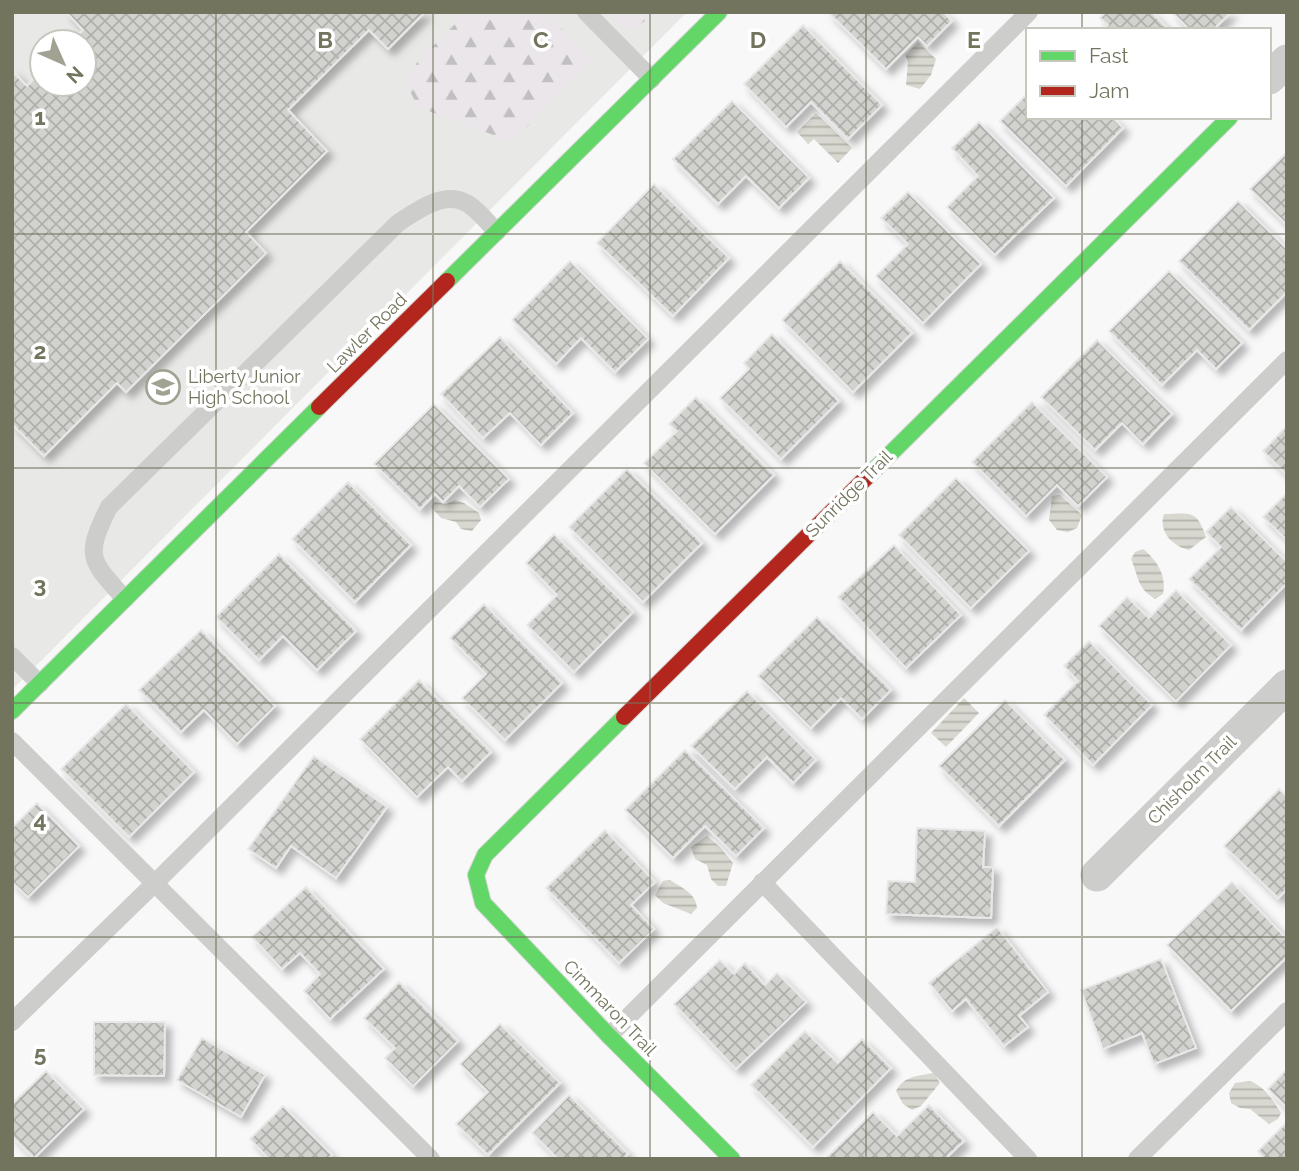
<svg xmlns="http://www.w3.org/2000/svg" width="1299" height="1171" viewBox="0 0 1299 1171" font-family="Raleway,sans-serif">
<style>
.built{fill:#e8e8e6;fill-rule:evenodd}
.forest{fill:url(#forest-firs)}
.water{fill:url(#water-rules)}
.building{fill:url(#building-cross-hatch);stroke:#e8e8e8;stroke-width:2;filter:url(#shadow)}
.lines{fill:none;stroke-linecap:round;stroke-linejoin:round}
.fast-casing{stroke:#d5d6d4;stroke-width:18}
.jam-casing{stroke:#d5d6d4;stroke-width:18}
.lane{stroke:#cdcdcb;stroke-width:18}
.street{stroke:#cdcdcb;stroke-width:33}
.fast{stroke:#63d668;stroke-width:16}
.jam{stroke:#b3261e;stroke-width:16}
.grid{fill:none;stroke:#73745d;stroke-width:2;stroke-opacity:0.55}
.labels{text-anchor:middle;stroke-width:7;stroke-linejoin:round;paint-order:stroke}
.street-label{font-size:18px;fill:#73745d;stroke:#fff}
.poi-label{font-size:18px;fill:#73745d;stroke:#fff;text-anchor:start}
.grid-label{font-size:23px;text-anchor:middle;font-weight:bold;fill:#73745d;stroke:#fff;stroke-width:7;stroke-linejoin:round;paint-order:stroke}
</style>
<defs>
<pattern id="forest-firs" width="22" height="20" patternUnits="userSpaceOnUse" patternTransform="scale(1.75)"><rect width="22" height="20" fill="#eae6ea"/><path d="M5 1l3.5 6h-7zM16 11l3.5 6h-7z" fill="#c2bfc1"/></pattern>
<pattern id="water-rules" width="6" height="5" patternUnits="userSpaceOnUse" patternTransform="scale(1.75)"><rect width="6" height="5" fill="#d9d8d0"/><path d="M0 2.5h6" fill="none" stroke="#b4b4ac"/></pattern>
<pattern id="building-cross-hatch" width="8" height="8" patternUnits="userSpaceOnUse" patternTransform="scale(1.75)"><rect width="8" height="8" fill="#d2d2cf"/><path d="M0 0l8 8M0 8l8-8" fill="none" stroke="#afafab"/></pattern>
<filter id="shadow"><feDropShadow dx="6" dy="6" stdDeviation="3.5" flood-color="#0004"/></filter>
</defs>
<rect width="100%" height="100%" fill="#f8f8f8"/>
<path class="built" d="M12,12H687L12,690ZM42,42H84V84H42Z"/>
<g class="forest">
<path d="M467,12H532L557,24L592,61L512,142L418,107L405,81L418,61Z"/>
<path d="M607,12H657L637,27L621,26Z"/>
</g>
<g class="water">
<path d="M918,42L936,59L931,75L920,89L906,85L908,62L905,55Z"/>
<path d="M816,113L852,148L838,163L814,139L808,144L797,132Z"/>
<path d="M1060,495L1082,515L1077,528L1068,532L1057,530L1049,520L1052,496Z"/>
<path d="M455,500L464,503L479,513L481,520L472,531L461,529L456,522L441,518L431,507L435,502L446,504Z"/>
<path d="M1164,514C1192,513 1197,510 1206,537L1189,550C1172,546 1158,531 1164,514Z"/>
<path d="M1143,549C1157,560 1167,576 1163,594L1155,599C1136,587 1139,577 1131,559L1135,552Z"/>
<path d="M964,698L979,713L946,747L931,733Z"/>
<path d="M707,836L720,847L733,863L726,886H718L711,879L707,865L695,859L691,847Z"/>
<path d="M670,880C682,888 696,893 697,908L691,914L663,903L655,895L663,881Z"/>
<path d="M934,1073L940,1083L921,1106L912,1110L903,1104L896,1091C904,1076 917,1076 934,1073Z"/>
<path d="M1250,1081C1265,1087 1272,1099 1281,1113L1278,1119L1269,1124L1250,1109L1240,1108L1231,1103L1229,1093L1235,1083Z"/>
</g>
<g class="building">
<path d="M66,12H425L388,49L369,30L288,110L327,151L246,232L266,253L126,392L117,383L44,456L12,424V71L27,86L42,71V84H84V42H71L83,30Z"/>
<path d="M828,12H943L952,21L927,46L918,37L886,69Z"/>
<path d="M1106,12H1151L1169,30H1103L1108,25L1100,18Z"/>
<path d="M1172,12H1231L1213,30H1190Z"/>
<path d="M803,25L882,105L848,139L811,102L786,127L744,84Z"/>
<path d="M1028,93V117H1112L1123,128L1066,186L1000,121Z"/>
<path d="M732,101L809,178L779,208L746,176L718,204L673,159Z"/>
<path d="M979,122L1054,198L995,255L947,207L978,176L952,148Z"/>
<path d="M1287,152V225L1250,189Z"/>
<path d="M654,184L729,258L673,316L597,243Z"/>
<path d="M908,192L981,264L923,323L876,276L908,244L881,218Z"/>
<path d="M1238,201L1287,249V292L1249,330L1179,261Z"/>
<path d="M570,261L648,339L615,372L581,338L556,364L512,320Z"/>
<path d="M840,261L912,333L853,392L782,320Z"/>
<path d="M1169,271L1242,343L1216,369L1197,350L1162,385L1109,331Z"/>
<path d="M772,334L839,401L781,459L720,398L749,369L744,363Z"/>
<path d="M500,337L573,413L541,445L510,413L483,438L441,394Z"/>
<path d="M1097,340L1172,414L1143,444L1122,423L1095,450L1041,397Z"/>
<path d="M696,397L774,475L715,534L644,463L677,431L669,424Z"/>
<path d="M1032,402L1107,477L1078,506L1057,485L1026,516L972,462Z"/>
<path d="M434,404L509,479L480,507L459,486L443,502L435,494L420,509L374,464Z"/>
<path d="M1287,426V475L1263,451Z"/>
<path d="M627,469L702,543L643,602L569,527Z"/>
<path d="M956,478L1029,551L971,608L899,535Z"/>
<path d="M348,482L411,545L355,602L292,539Z"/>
<path d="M1287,493V540L1263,517Z"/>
<path d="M1231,507L1287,562V583L1241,630L1189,579L1221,547L1206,532Z"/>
<path d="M554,534L633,612L574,672L527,625L557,595L526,563Z"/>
<path d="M894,545L961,615L906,668L838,597Z"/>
<path d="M279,554L356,631L317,670L283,636L259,660L216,617Z"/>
<path d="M1176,590L1231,645L1176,701L1099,626L1127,597L1149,618Z"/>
<path d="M484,604L562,683L505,740L462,698L486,674L450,638Z"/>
<path d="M817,617L891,690L862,719L841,698L811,728L758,676Z"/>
<path d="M201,630L275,706L237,744L204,710L181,732L139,690Z"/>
<path d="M1089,641L1152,705L1093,765L1044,715L1078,681L1064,666Z"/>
<path d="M419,680L491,752L462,781L448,767L417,797L360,739Z"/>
<path d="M747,691L816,760L793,783L767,757L735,789L691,746Z"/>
<path d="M1005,700L1065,760L999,826L939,766Z"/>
<path d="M126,704L194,772L129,837L61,769Z"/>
<path d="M685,750L764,828L736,856L705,826L673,858L625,810Z"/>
<path d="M314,756L387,807L336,878L291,846L276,868L248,849Z"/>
<path d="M1279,789L1287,797V889L1278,898L1224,846Z"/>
<path d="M37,803L79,846L28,897L12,882V828Z"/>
<path d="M917,828L985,831L983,867H993L991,918L886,914L888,881L915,882Z"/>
<path d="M605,830L655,882L631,905L654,929L619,963L546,888Z"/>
<path d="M1232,882L1287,939V957L1231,1011L1167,945Z"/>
<path d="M306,887L384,969L330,1019L304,991L320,974L300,953L282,969L252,937Z"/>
<path d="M997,927L1048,992L1019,1016L1028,1027L1004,1046L966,999L952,1011L929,983Z"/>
<path d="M1161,959L1196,1048L1154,1064L1142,1033L1103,1049L1081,990Z"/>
<path d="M720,960L734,974L745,963L765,985L777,973L806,1002L736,1069L674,1004Z"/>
<path d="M399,982L458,1041L413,1086L385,1058L395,1048L364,1018Z"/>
<path d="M94,1022H165L164,1076L94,1075Z"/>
<path d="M500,1024L560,1083L488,1155L456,1124L488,1092L460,1064Z"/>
<path d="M805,1031L838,1063L862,1039L891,1068L813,1147L751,1085Z"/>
<path d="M202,1038L265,1075L241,1117L177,1080Z"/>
<path d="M1287,1069V1108L1268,1089Z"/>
<path d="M46,1071L84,1109L34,1158L12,1136V1104Z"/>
<path d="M569,1095L628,1154L623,1159H558L532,1133Z"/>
<path d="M929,1105L964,1141L945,1159L826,1158L873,1112L897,1136Z"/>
<path d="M283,1106L332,1155L328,1159H269L250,1139Z"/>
<path d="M1287,1122V1159H1265L1258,1151Z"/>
</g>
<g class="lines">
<g class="fast-casing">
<g id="fast">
<path d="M447,281L719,12"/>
<path d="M871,473L1230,117"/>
<path d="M12,711L319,407"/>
<path d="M624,717L485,855L476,875L483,903L609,1036L732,1159"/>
</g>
</g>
<g class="jam-casing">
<g id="jam">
<path d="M319,407L447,281"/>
<path d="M624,717L871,473"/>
</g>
</g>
<g class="lane">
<path d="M586,12L652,79"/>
<path d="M125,599C90,560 84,557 109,507L398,223C415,212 443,191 464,202C476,207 488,223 497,232"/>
<path d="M12,656L40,684"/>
<path d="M12,741L431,1159"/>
<path d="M762,882L1028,1159"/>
<path d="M12,1022L156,882L1029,12"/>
<path d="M609,1036L1287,360"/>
<path d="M1137,1159L1287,1011"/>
</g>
<g class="street">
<path d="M1269,78L1287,61"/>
<path d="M1097,875L1287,686"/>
</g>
<use href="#fast" class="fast"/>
<use href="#jam" class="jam"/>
</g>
<path class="grid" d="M216,12V1159M433,12V1159M650,12V1159M866,12V1159M1082,12V30M1082,117V1159M12,234H1287M12,468H1287M12,703H1287M12,937H1287"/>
<defs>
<g id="school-ring" transform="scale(1.75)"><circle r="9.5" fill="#fff" stroke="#a2a293" stroke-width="1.5"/><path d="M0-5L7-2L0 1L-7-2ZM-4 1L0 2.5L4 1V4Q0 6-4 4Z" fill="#a2a293"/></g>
</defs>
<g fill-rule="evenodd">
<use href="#school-ring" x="163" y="387"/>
</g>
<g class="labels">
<g class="street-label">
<text transform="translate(367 333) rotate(-45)" y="6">Lawler Road</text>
<text transform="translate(849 494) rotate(-45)" y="6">Sunridge Trail</text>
<text transform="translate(1192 780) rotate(-45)" y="6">Chisholm Trail</text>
<text transform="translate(610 1008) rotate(46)" y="6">Cimmaron Trail</text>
</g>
<g class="poi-label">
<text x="188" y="383">Liberty Junior<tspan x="188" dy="21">High School</tspan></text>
</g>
</g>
<g class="grid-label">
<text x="325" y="48">B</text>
<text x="541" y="48">C</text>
<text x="758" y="48">D</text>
<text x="974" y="48">E</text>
<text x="40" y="125">1</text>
<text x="40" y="359">2</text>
<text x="40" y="593">3</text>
<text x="40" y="828">4</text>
<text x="40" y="1062">5</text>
</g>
<rect width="1299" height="1171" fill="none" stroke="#73745d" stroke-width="28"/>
<rect x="1026" y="28" width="245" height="91" fill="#ffffff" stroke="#c7c7be" stroke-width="2"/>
<rect x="1040" y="51" width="35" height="10" fill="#63d668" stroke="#c7c7be" stroke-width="2"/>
<text x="1089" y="63" font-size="21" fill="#73745d">Fast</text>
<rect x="1040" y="86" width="35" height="10" fill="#b3261e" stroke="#c7c7be" stroke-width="2"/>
<text x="1089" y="98" font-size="21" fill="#73745d">Jam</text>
<g transform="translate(63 63) rotate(135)"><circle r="33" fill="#ffffff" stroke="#c7c7be" stroke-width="2"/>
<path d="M0-5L12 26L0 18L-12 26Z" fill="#a2a293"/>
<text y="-10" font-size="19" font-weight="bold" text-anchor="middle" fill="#73745d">N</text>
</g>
</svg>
